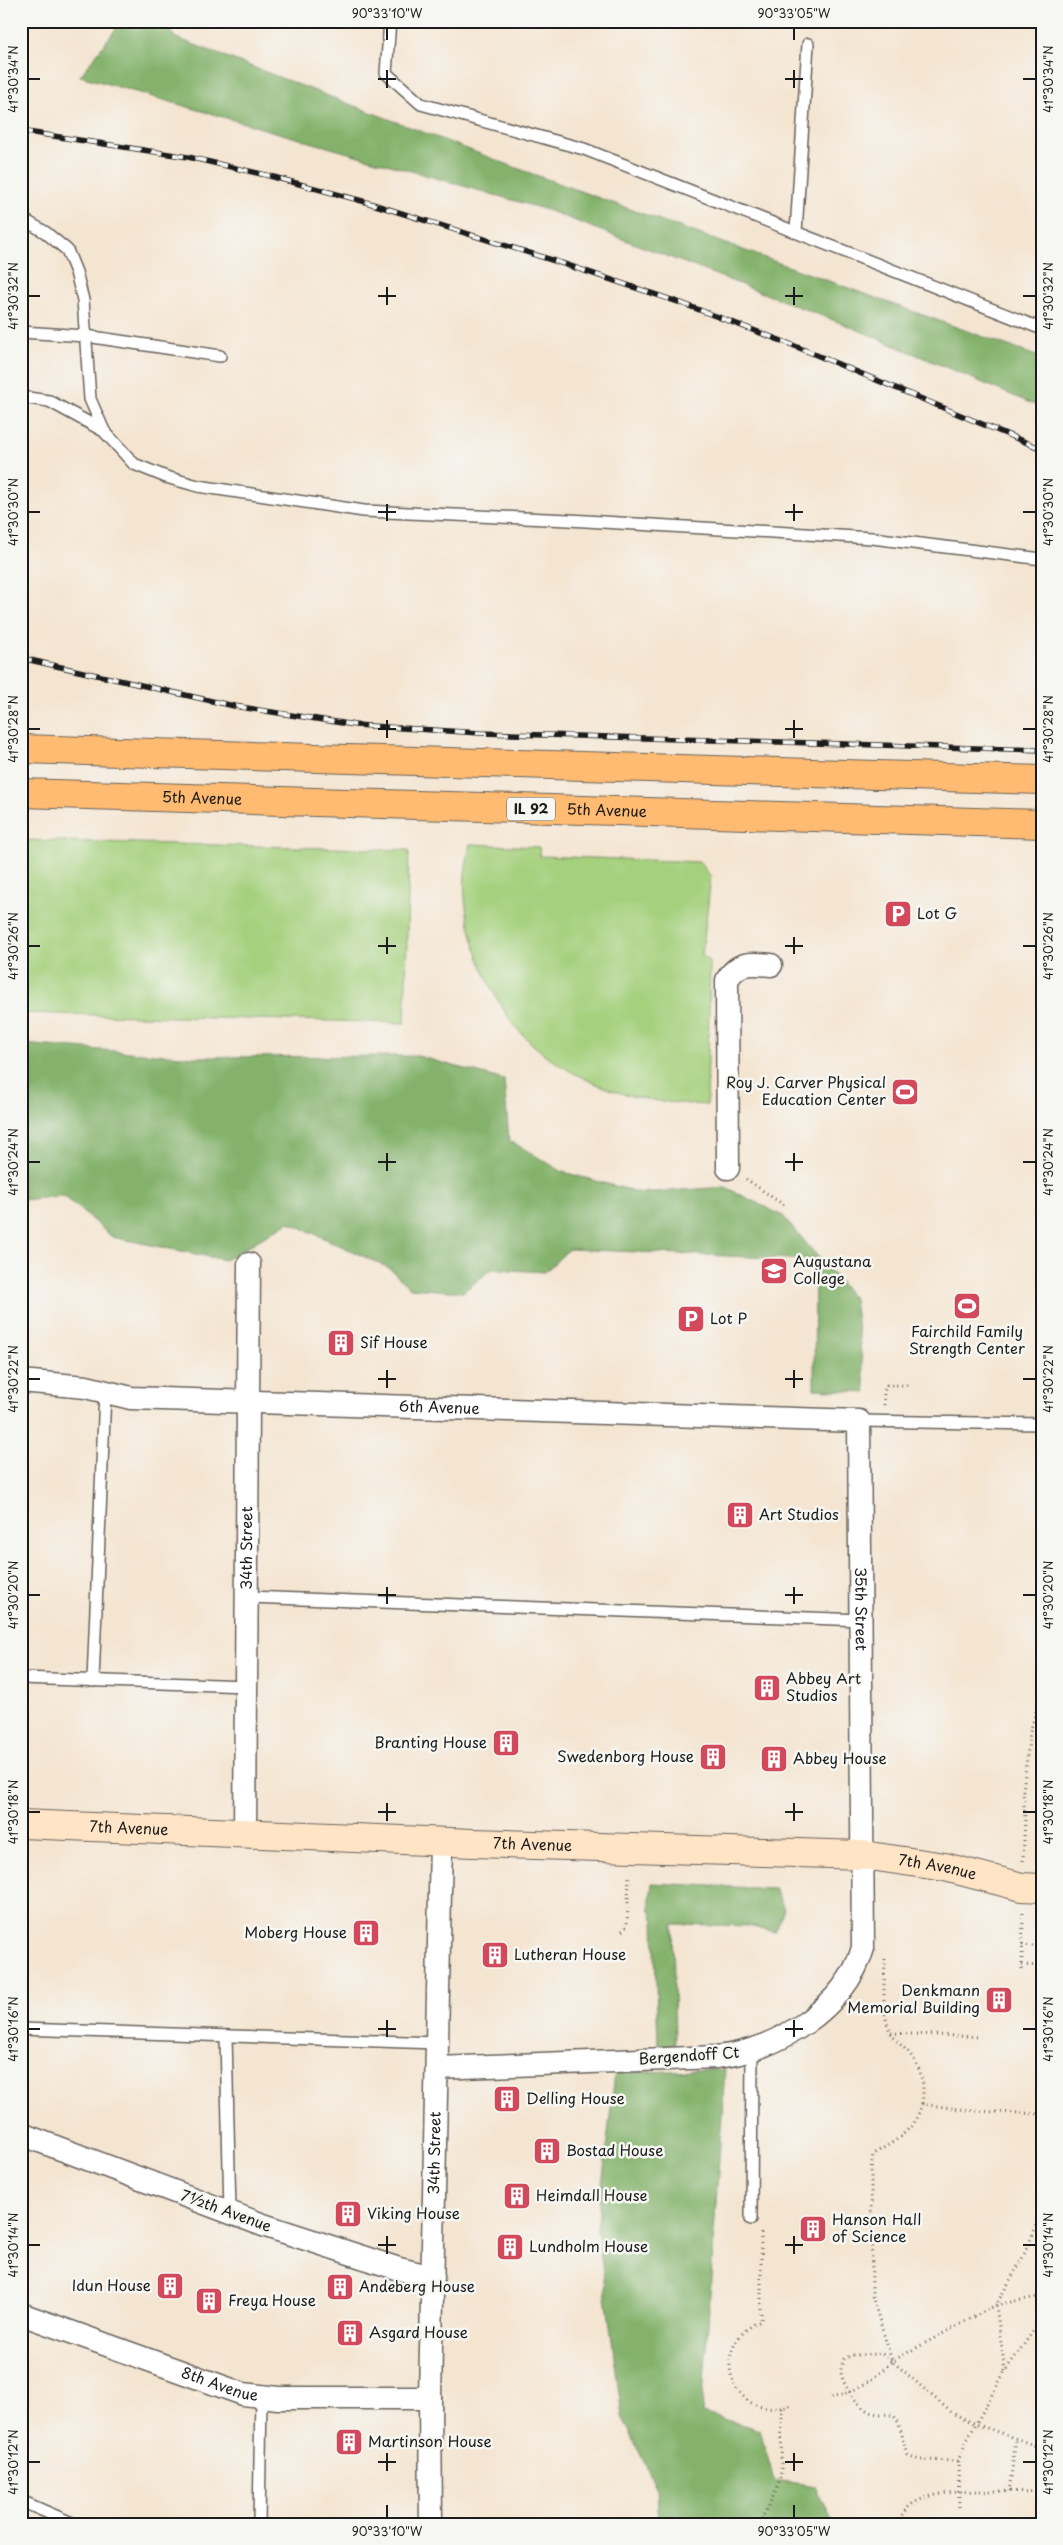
<svg xmlns="http://www.w3.org/2000/svg" width="1063" height="2545" viewBox="0 0 1063 2545" font-family="'Playpen Sans',sans-serif">
<style>
.green{fill:#a5d07d;stroke:#60764c}
.forest{fill:#84b26c;stroke:#506744}
.lines{fill:none;stroke-linecap:round;stroke-linejoin:round}
.lane-casing{stroke:#68625b;stroke-width:14}
.street-casing{stroke:#68625b;stroke-width:25}
.secondary-casing{stroke:#68625b;stroke-width:30}
.primary-casing{stroke:#68625b;stroke-width:30}
.path{stroke:#68625b;stroke-width:3;stroke-dasharray:1 4;stroke-linecap:butt}
.lane{stroke:#fff;stroke-width:11}
.street{stroke:#fff;stroke-width:22}
.secondary{stroke:#ffe4c6;stroke-width:28}
.primary{stroke:#ffbb71;stroke-width:28}
.rail-casing{stroke:#1c1c1c;stroke-width:5.5}
.rail{stroke:#f6f6f2;stroke-width:4;stroke-dasharray:11;stroke-linecap:butt}
.ticks{fill:none;stroke:#1c1c1c;stroke-width:2}
.labels{text-anchor:middle;stroke-width:5;stroke-linejoin:round;paint-order:stroke}
.shield{fill:#f6f6f2;stroke:#5d5d5c;stroke-width:1}
.shield-label{font-size:14px;font-weight:bold;fill:#1c1c1c}
.street-label{font-size:15px;fill:#1c1c1c;stroke:#f6f6f2}
.poi-label{font-size:15px;fill:#1c1c1c;stroke:#f6f6f2;text-anchor:start}
.neatline{fill:none;stroke:#1c1c1c;stroke-width:2}
.ticks-label{font-size:12px;text-anchor:middle;fill:#1c1c1c}
</style>
<rect width="100%" height="100%" fill="#f6f6f2"/>
<filter id="ink" filterUnits="userSpaceOnUse"><feTurbulence type="fractalNoise" baseFrequency=".02" numOctaves="2"/><feDisplacementMap in="SourceGraphic" scale="10" xChannelSelector="R" yChannelSelector="G"/><feConvolveMatrix kernelMatrix="1 2 1 2 8 2 1 2 1" color-interpolation-filters="sRGB"/></filter>
<filter id="wash" filterUnits="userSpaceOnUse"><feTurbulence type="fractalNoise" baseFrequency=".0096" numOctaves="4" result="noise"/><feDisplacementMap in="SourceGraphic" scale="20" xChannelSelector="R" yChannelSelector="G"/><feGaussianBlur stdDeviation="1.12" result="paint"/><feColorMatrix in="noise" values="0 0 0 0 0 0 0 0 0 0 0 0 0 0 0 0 0 1.4 0 .05"/><feComposite in="paint" operator="in"/></filter>
<g filter="url(#wash)">
<rect width="100%" height="100%" fill="#f4e5d1"/>
<g class="green">
<path d="M21,840L409,850L405,1023L21,1013Z"/>
<path d="M470,844L539,847L540,856L700,862L711,877L702,955L710,962L707,1105C675,1103 640,1101 609,1089C579,1078 545,1059 523,1035C489,1000 460,923 465,874C466,864 468,854 470,844Z"/>
</g>
<g class="forest">
<path d="M122,21H167L174,37L530,173L1042,358V408L851,327L547,210L80,76Z"/>
<path d="M21,1044L195,1057L418,1056L504,1080L509,1140L563,1172L641,1193L725,1187L783,1216L854,1299L866,1392L814,1389L815,1260L569,1249L545,1272L492,1269L463,1292L410,1288L389,1268L289,1222L225,1260L112,1237L64,1196L21,1200Z"/>
<path d="M652,1883L775,1889L784,1909L775,1932L753,1926L673,1924L675,2044L658,2045L654,1921L649,1907Z"/>
<path d="M725,2069L702,2413L760,2430L774,2480L816,2486L834,2524H659L657,2489L622,2416L597,2228L615,2073Z"/>
</g>
</g>
<g filter="url(#ink)">
<g class="lines">
<g class="lane-casing">
<g id="lane">
<path d="M390,21L386,73L421,104L584,149L1042,329"/>
<path d="M21,218L45,232L67,250L76,272L83,300L90,399L104,431L134,464L166,477L198,486L364,511L569,520L872,538L1042,559"/>
<path d="M796,232L808,44"/>
<path d="M21,332L86,336L220,356"/>
<path d="M21,397L49,401L104,431"/>
<path d="M859,1421L1042,1424"/>
<path d="M248,1597L862,1620"/>
<path d="M21,1678L246,1686"/>
<path d="M93,1681L105,1393"/>
<path d="M21,2029L437,2043"/>
<path d="M226,2036L230,2213"/>
<path d="M751,2219L752,2051"/>
<path d="M21,2501L74,2524"/>
<path d="M259,2524L261,2396"/>
</g>
</g>
<g class="street-casing">
<g id="street">
<path d="M728,1168L727,980C738,961 751,963 771,965"/>
<path id="s1" d="M21,1381L86,1387L131,1398L859,1421L863,1948C846,2008 775,2052 716,2057L437,2068"/>
<path id="s2" d="M245,1833L249,1264"/>
<path d="M21,2134L263,2225L399,2269L433,2277"/>
<path id="s3" d="M21,2314L243,2394L278,2398H430"/>
<path id="s4" d="M431,2524L430,2398L441,1841"/>
</g>
</g>
<g class="secondary-casing">
<g id="secondary">
<path id="s5" d="M21,1824L473,1843L863,1855L945,1867L1022,1887L1042,1888"/>
</g>
</g>
<g class="primary-casing">
<g id="primary">
<path d="M21,749L1042,780"/>
<path id="s6" d="M21,793L1042,824"/>
</g>
</g>
<g class="path">
<path d="M746,1179L785,1206"/>
<path d="M884,1405V1391L887,1385H909"/>
<path d="M1023,1861L1025,1819L1023,1791L1030,1732L1042,1691"/>
<path d="M622,1931L627,1926L629,1876"/>
<path d="M1022,1945L1042,1947"/>
<path d="M885,1959C885,1981 880,2012 891,2033C895,2041 903,2046 909,2053C922,2069 925,2085 922,2104"/>
<path d="M1022,1965L1042,1966"/>
<path d="M1022,1969L1023,1913"/>
<path d="M891,2033L981,2037"/>
<path d="M1042,2114L975,2111L922,2104C914,2131 896,2141 873,2154L871,2170L872,2296L892,2361L952,2413L976,2424L1042,2448"/>
<path d="M761,2233V2321C704,2345 732,2426 792,2405"/>
<path d="M891,2361L882,2354L852,2355L844,2359C843,2362 841,2367 841,2370C841,2384 858,2407 870,2412C877,2415 886,2413 894,2416L898,2422L908,2455L919,2460L958,2461"/>
<path d="M1005,2371L996,2305L1022,2259L1042,2213"/>
<path d="M831,2398C855,2392 874,2380 892,2361L996,2305L1042,2296"/>
<path d="M1009,2492L1016,2439"/>
<path d="M959,2507L958,2461L967,2440L1005,2371L1042,2319"/>
<path d="M759,2524L778,2487L781,2472L782,2408"/>
<path d="M897,2524C901,2515 906,2508 914,2503C941,2486 1009,2492 1042,2492"/>
</g>
<use href="#lane" class="lane"/>
<use href="#street" class="street"/>
<use href="#secondary" class="secondary"/>
<use href="#primary" class="primary"/>
<g class="rail-casing">
<g id="rail">
<path d="M21,131L188,157L266,175L366,202L555,261L681,303L790,344L1042,449"/>
<path d="M21,658L234,706L355,725L480,733L1042,750"/>
</g>
</g>
<use href="#rail" class="rail"/>
</g>
</g>
<path class="ticks" d="M387,28V40M794,28V40M387,70V88M794,70V88M28,79H40M378,79H396M785,79H803M1023,79H1036M387,287V305M794,287V305M28,296H40M378,296H396M785,296H803M1023,296H1036M387,504V521M794,504V521M28,512H40M378,512H396M785,512H803M1023,512H1036M387,720V738M794,720V738M28,729H40M378,729H396M785,729H803M1023,729H1036M387,937V954M794,937V954M28,946H40M378,946H396M785,946H803M1023,946H1036M387,1153V1171M794,1153V1171M28,1162H40M378,1162H396M785,1162H803M1023,1162H1036M387,1370V1388M794,1370V1388M28,1379H40M378,1379H396M785,1379H803M1023,1379H1036M387,1587V1604M794,1587V1604M28,1595H40M378,1595H396M785,1595H803M1023,1595H1036M387,1803V1821M794,1803V1821M28,1812H40M378,1812H396M785,1812H803M1023,1812H1036M387,2020V2037M794,2020V2037M28,2029H40M378,2029H396M785,2029H803M1023,2029H1036M387,2236V2254M794,2236V2254M28,2245H40M378,2245H396M785,2245H803M1023,2245H1036M387,2453V2471M794,2453V2471M28,2462H40M378,2462H396M785,2462H803M1023,2462H1036M387,2505V2518M794,2505V2518"/>
<defs>
<g id="parking-square" transform="scale(1.4375)"><rect x="-9" y="-9" width="18" height="18" rx="4" fill="#d1495b" stroke="#f6f6f2"/><path d="M-3.5-5.5H1a3.5 3.5 0 0 1 0 7H-1V5.5H-3.5ZM-1-3.4V-.6H.8a1.4 1.4 0 0 0 0-2.8Z" fill="#fff"/></g>
<g id="stadium-square" transform="scale(1.4375)"><rect x="-9" y="-9" width="18" height="18" rx="4" fill="#d1495b" stroke="#f6f6f2"/><path d="M0-5a6.5 5 0 1 0 0 10a6.5 5 0 1 0 0-10ZM-3.5-1.8h7v3.6h-7Z" fill="#fff"/></g>
<g id="university-square" transform="scale(1.4375)"><rect x="-9" y="-9" width="18" height="18" rx="4" fill="#d1495b" stroke="#f6f6f2"/><path d="M0-5L7-2L0 1L-7-2ZM-4 1L0 2.5L4 1V4Q0 6-4 4Z" fill="#fff"/></g>
<g id="building-square" transform="scale(1.4375)"><rect x="-9" y="-9" width="18" height="18" rx="4" fill="#d1495b" stroke="#f6f6f2"/><path d="M-4-6H4V6H1V3H-1V6H-4ZM-2.5-4.3h1.7v1.8h-1.7ZM.8-4.3h1.7v1.8H.8ZM-2.5-1h1.7V.8h-1.7ZM.8-1h1.7V.8H.8Z" fill="#fff"/></g>
</defs>
<g fill-rule="evenodd">
<use href="#parking-square" x="898" y="914"/>
<use href="#stadium-square" x="905" y="1092"/>
<use href="#university-square" x="774" y="1271"/>
<use href="#stadium-square" x="967" y="1306"/>
<use href="#parking-square" x="691" y="1319"/>
<use href="#building-square" x="341" y="1343"/>
<use href="#building-square" x="740" y="1515"/>
<use href="#building-square" x="767" y="1688"/>
<use href="#building-square" x="506" y="1743"/>
<use href="#building-square" x="713" y="1757"/>
<use href="#building-square" x="774" y="1759"/>
<use href="#building-square" x="366" y="1933"/>
<use href="#building-square" x="495" y="1955"/>
<use href="#building-square" x="999" y="2000"/>
<use href="#building-square" x="507" y="2099"/>
<use href="#building-square" x="547" y="2151"/>
<use href="#building-square" x="517" y="2196"/>
<use href="#building-square" x="348" y="2214"/>
<use href="#building-square" x="813" y="2229"/>
<use href="#building-square" x="510" y="2247"/>
<use href="#building-square" x="170" y="2286"/>
<use href="#building-square" x="340" y="2287"/>
<use href="#building-square" x="209" y="2301"/>
<use href="#building-square" x="350" y="2333"/>
<use href="#building-square" x="349" y="2442"/>
</g>
<g class="labels">
<rect class="shield" x="507" y="797.5" width="48" height="23" rx="4"/>
<g class="shield-label">
<text x="531" y="814">IL 92</text>
</g>
<g class="street-label">
<text dy="5" stroke="none"><textPath href="#s6" startOffset="181">5th Avenue</textPath></text>
<text dy="5" stroke="none"><textPath href="#s6" startOffset="586">5th Avenue</textPath></text>
<text dy="5" stroke="none"><textPath href="#s1" startOffset="420">6th Avenue</textPath></text>
<text dy="5" stroke="none"><textPath href="#s2" startOffset="285">34th Street</textPath></text>
<text dy="5" stroke="none"><textPath href="#s1" startOffset="1028">35th Street</textPath></text>
<text dy="5" stroke="none"><textPath href="#s5" startOffset="108">7th Avenue</textPath></text>
<text dy="5" stroke="none"><textPath href="#s5" startOffset="512">7th Avenue</textPath></text>
<text dy="5" stroke="none"><textPath href="#s5" startOffset="918">7th Avenue</textPath></text>
<text transform="translate(689 2056) rotate(-4)" y="5">Bergendoff Ct</text>
<text dy="5" stroke="none"><textPath href="#s4" startOffset="371">34th Street</textPath></text>
<text transform="translate(226 2211) rotate(20)" y="5">7½th Avenue</text>
<text dy="5" stroke="none"><textPath href="#s3" startOffset="211">8th Avenue</textPath></text>
</g>
<g class="poi-label">
<text x="917" y="919">Lot G</text>
<text x="886" y="1088" text-anchor="end">Roy J. Carver Physical<tspan x="886" dy="17">Education Center</tspan></text>
<text x="793" y="1267">Augustana<tspan x="793" dy="17">College</tspan></text>
<text x="710" y="1324">Lot P</text>
<text x="967" y="1337" text-anchor="middle">Fairchild Family<tspan x="967" dy="17">Strength Center</tspan></text>
<text x="360" y="1348">Sif House</text>
<text x="759" y="1520">Art Studios</text>
<text x="786" y="1684">Abbey Art<tspan x="786" dy="17">Studios</tspan></text>
<text x="487" y="1748" text-anchor="end">Branting House</text>
<text x="694" y="1762" text-anchor="end">Swedenborg House</text>
<text x="793" y="1764">Abbey House</text>
<text x="347" y="1938" text-anchor="end">Moberg House</text>
<text x="514" y="1960">Lutheran House</text>
<text x="980" y="1996" text-anchor="end">Denkmann<tspan x="980" dy="17">Memorial Building</tspan></text>
<text x="526" y="2104">Delling House</text>
<text x="566" y="2156">Bostad House</text>
<text x="536" y="2201">Heimdall House</text>
<text x="367" y="2219">Viking House</text>
<text x="832" y="2225">Hanson Hall<tspan x="832" dy="17">of Science</tspan></text>
<text x="529" y="2252">Lundholm House</text>
<text x="151" y="2291" text-anchor="end">Idun House</text>
<text x="359" y="2292">Andeberg House</text>
<text x="228" y="2306">Freya House</text>
<text x="369" y="2338">Asgard House</text>
<text x="368" y="2447">Martinson House</text>
</g>
</g>
<rect width="1063" height="2545" fill="none" stroke="#f6f6f2" stroke-width="55"/>
<rect x="28" y="28" width="1008" height="2490" class="neatline"/>
<g class="ticks-label">
<text x="387" y="18">90°33'10"W</text>
<text x="794" y="18">90°33'05"W</text>
<text transform="translate(14 79) rotate(-90)" y="4">41°30'34"N</text>
<text transform="translate(1049 79) rotate(-90)" y="4">41°30'34"N</text>
<text transform="translate(14 296) rotate(-90)" y="4">41°30'32"N</text>
<text transform="translate(1049 296) rotate(-90)" y="4">41°30'32"N</text>
<text transform="translate(14 512) rotate(-90)" y="4">41°30'30"N</text>
<text transform="translate(1049 512) rotate(-90)" y="4">41°30'30"N</text>
<text transform="translate(14 729) rotate(-90)" y="4">41°30'28"N</text>
<text transform="translate(1049 729) rotate(-90)" y="4">41°30'28"N</text>
<text transform="translate(14 946) rotate(-90)" y="4">41°30'26"N</text>
<text transform="translate(1049 946) rotate(-90)" y="4">41°30'26"N</text>
<text transform="translate(14 1162) rotate(-90)" y="4">41°30'24"N</text>
<text transform="translate(1049 1162) rotate(-90)" y="4">41°30'24"N</text>
<text transform="translate(14 1379) rotate(-90)" y="4">41°30'22"N</text>
<text transform="translate(1049 1379) rotate(-90)" y="4">41°30'22"N</text>
<text transform="translate(14 1595) rotate(-90)" y="4">41°30'20"N</text>
<text transform="translate(1049 1595) rotate(-90)" y="4">41°30'20"N</text>
<text transform="translate(14 1812) rotate(-90)" y="4">41°30'18"N</text>
<text transform="translate(1049 1812) rotate(-90)" y="4">41°30'18"N</text>
<text transform="translate(14 2029) rotate(-90)" y="4">41°30'16"N</text>
<text transform="translate(1049 2029) rotate(-90)" y="4">41°30'16"N</text>
<text transform="translate(14 2245) rotate(-90)" y="4">41°30'14"N</text>
<text transform="translate(1049 2245) rotate(-90)" y="4">41°30'14"N</text>
<text transform="translate(14 2462) rotate(-90)" y="4">41°30'12"N</text>
<text transform="translate(1049 2462) rotate(-90)" y="4">41°30'12"N</text>
<text x="387" y="2536">90°33'10"W</text>
<text x="794" y="2536">90°33'05"W</text>
</g>
</svg>
